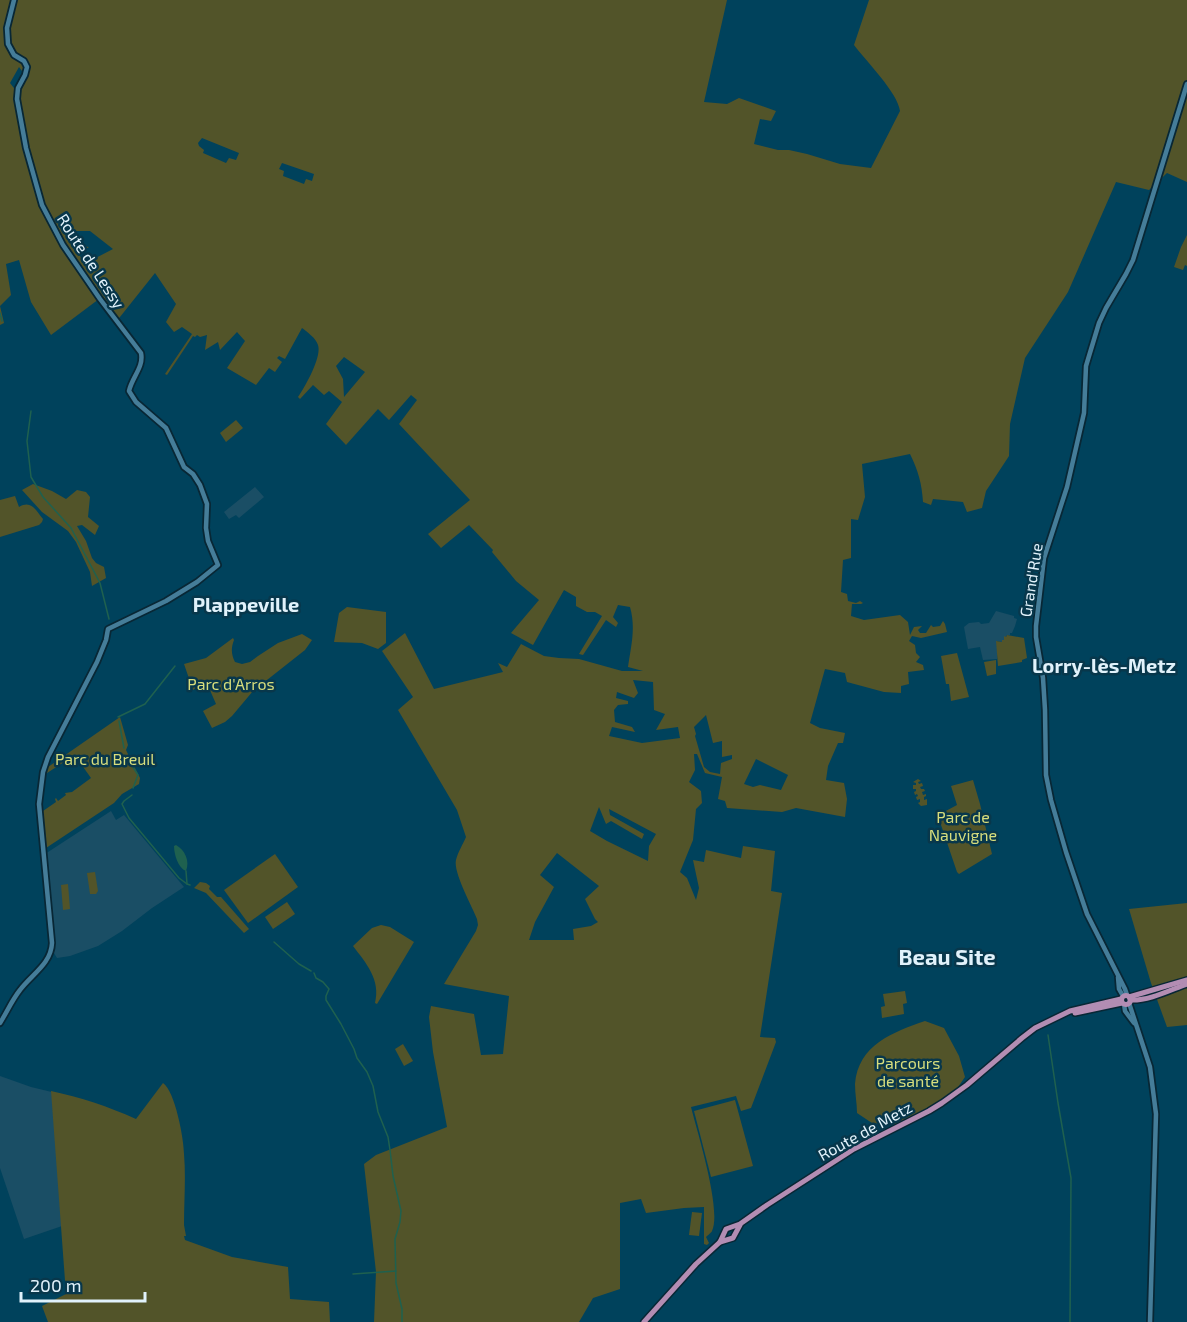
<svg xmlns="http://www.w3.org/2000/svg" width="1187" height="1322" viewBox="0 0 1187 1322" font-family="'Exo 2',sans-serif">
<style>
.built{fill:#1a4e65}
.green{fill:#525429;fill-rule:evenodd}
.water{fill:#1f614f}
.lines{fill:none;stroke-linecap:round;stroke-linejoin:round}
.stream{stroke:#1f614f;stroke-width:1.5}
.tertiary-casing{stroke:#082735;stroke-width:8}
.primary-casing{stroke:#082735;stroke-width:8}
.tertiary{stroke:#457d99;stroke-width:4.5}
.primary{stroke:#b38db3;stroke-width:5}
.labels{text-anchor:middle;stroke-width:5;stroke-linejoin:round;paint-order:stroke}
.street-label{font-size:16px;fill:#e1f2fb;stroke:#08374b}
.park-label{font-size:16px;fill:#d8de7d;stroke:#08374b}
.quarter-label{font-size:20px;font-weight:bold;fill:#e1f2fb;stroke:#08374b}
.district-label{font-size:22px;font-weight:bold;fill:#e1f2fb;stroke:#08374b}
</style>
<rect width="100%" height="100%" fill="#00425c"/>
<g class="built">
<path d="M255,487L264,497L239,518L236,515L229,519L224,512Z"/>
<path d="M996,611L1014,616V618L1017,619L1015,626L1012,633H1010V635H1007L1004,640L1002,642L997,641V659L983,660L980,647L968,649L964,627L969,623L979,622L981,624L989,623Z"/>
<path d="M111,811L116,820L124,815L184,887L152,908L122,931L98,946L70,956L57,958L54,953L45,854Z"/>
<path d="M0,1076L31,1087L60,1094L65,1225L24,1239L0,1168Z"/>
</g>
<g class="green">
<path d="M0,0H727L704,102L727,104L739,98L776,111L771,121L760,119L754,144L778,150H789L807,154L840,164L871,168L900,111C898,93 866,61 854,45L869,0H1187V182L1167,173L1149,190L1116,182L1068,292L1025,358L1010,424L1009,456L986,491L982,508L967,512L963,502L933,499L931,505L923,502C922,484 918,470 910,454L862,464L865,497L858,520L851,519V558L843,560L841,592L847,594L848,601L856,603L860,601L863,603L861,604H852L851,616L864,620L900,615L908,622L910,635L914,627L922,626L918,630L920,633H926L931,625L933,627L940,626L943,621L945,624L947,632L921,638L912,636L909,641L915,645L916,653L920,657L916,662L923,665L924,670L908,672L909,684L901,686V693L884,692L847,682L845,673L825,669L810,723L820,728L845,733L843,743H838L828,766L826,780L844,783L847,799L845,817L796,808L782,812L727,808L725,801L718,799L722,777L705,773L697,754H694L695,770L689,782L701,791L702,803L696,809L693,840L680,872L687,878L696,900L699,888L693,860L704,862L706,850L741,858L743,846L775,851L771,891L782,893L760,1037L775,1038L776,1042L751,1108L741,1111L736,1096L691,1107C697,1131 722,1210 712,1231C712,1232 707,1236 706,1237L709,1243L707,1245L704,1244V1207L684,1208L646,1213L641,1199L620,1203V1289L593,1298L579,1322H374L376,1272L364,1164L376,1155L447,1127L433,1052L429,1017L431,1006L474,1014L481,1055L503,1054L509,996L444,984L476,931L478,925L477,919C472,906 453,872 456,860C458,852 463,844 466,837L457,810L398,710L413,697L382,651L405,633L434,689L503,672L498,663L507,667L521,644L544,656L559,658L579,659L622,671H643L628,667C631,646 636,628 630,607L618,605L613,617L618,623L616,627L606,620L583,655L579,654L602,616L595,612H587L576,606V597L564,590L533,645L511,633L539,600L516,581L492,552L493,550L469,525L441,548L428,534L470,500L399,424L417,400L411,395L389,420L378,409L346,445L326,424L342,402L329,391L324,395L313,385L300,399L298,397C305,387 322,357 318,345C316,338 307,332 302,328L285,359L279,356L277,358L282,362L275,372L269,368L256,385L227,368L245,341L237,332L220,350L218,342L205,350L207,335L200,337L197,335L195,337L193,336L167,375L165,374L192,334L182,327L174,332L166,322L176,304L155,273L116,322L99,299L51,335L31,302L19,260L6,264L11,295L0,306L4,323L0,325ZM19,67L25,75L17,92L10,83ZM202,138L239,153L236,160L229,158L226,163L203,153L204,150L199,146L198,143ZM282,163L314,174L312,181L306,179L304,184L283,176L284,171L279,169ZM70,231H90L113,249L86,263L78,254L89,247L71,244ZM344,357L365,372L344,397L343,379L336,366ZM633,680L653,682L654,710L665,714L656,730L678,727L680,738L642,743L609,736L612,727L635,732L632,727L615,722L614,710L618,705L628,704V701L616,698L617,692L634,698L638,693ZM706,715L713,743L722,741V757L732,755V759L721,763L720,774L710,772L704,767L695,736L696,734L694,727ZM756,759L788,775L781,790L760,785L753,787L744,784ZM599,807L606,824L611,821L642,839L644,834L610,815L609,809L656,834L649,846L648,861L607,841L590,831ZM557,853L599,886L585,899L595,919L598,922L591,926L573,929L574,940H529L535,922L554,887L540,875Z"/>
<path d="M1187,235V266L1185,265L1183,270L1174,267L1181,247Z"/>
<path d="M236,420L243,428L226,442L220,433Z"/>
<path d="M33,484L52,491L66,499L77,490L86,492L90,497L88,517L99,526L95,535L82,525L77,526L86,541L92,558L96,563L104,567L106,578L92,586L90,572L76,542L68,531L42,512L22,490Z"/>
<path d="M15,496L19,507C31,500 35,509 43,519L42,522L39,525L0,537V500Z"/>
<path d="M347,607L386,612V643L378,649L362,643L334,642L339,613Z"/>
<path d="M302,634L312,640L305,650L253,691L232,716L225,722L212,728L203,711L216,704L206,681L193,690L184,664L206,658L233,638L234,640C231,648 231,654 235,662L242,664L250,662L258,656L278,643Z"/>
<path d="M1007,635L1024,638L1027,658L1022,660V662L998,666L996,641L1002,642V640H1004V636L1006,637Z"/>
<path d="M957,653L969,697L951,701L949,684H946L941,656Z"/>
<path d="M996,660V674L987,676L984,662Z"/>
<path d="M120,717L128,745L126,750L140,778L139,784L122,794L114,803L46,848L43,811L56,802L55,799L56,798L58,801L66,795L65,793L72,792L91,778L76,757H72L47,773L48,767Z"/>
<path d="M918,779L921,781L918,782L919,784L922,783L923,786L920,787L921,789H924L925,791L922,792L923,795L926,794V796L924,797V800L927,799V805L921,806L918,803L920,802V799L917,800L916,797L918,796L917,794L915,795L914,792L916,791V789H913V785H916V783L913,782Z"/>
<path d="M973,780L980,804L992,854L959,874L957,872L939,819L942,813L957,805L951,786Z"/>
<path d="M275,854L298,887L248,923L224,890Z"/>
<path d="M95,872L98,891L96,894H90L87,873Z"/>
<path d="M200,882L206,883L210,886L209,889L217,897H221L249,929L244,933L206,893L194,888Z"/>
<path d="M68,884L70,909L63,910L61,885Z"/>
<path d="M287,902L295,914L273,929L265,917Z"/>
<path d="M1187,903V1025L1167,1027L1151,983L1129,909Z"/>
<path d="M381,925L390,927L414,942L377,1004L375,1003C381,980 366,963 353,946L372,928Z"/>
<path d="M905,991L907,1003L903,1004L904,1014L882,1018L881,1007L885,1006L883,994Z"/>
<path d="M925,1021L944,1028L959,1056L965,1077L956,1090L930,1107L896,1125L872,1123L857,1113C857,1104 855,1094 855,1084C858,1045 893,1032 925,1021Z"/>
<path d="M403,1044L413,1061L404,1066L395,1049Z"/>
<path d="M163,1083C175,1091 184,1139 184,1154C186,1177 184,1201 184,1225L186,1236H184L185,1240L232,1257L288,1267L290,1299L329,1302L330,1322H48L42,1306L66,1294L51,1091C83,1098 107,1106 136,1119Z"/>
<path d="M735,1100L753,1166L711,1177L694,1111Z"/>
<path d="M692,1212L702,1213L699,1236L689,1235Z"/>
</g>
<path class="water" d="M176,845C185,850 190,861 186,871C178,868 174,854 174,846Z"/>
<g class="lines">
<g class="stream">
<path d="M0,313L2,321"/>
<path d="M31,411L27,441L31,477L43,497L71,528L100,583L109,619"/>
<path d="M118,717L145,704L175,666"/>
<path d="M119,721L124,748"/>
<path d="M126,756L138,775L133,788"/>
<path d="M132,795L124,801L122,804L129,818L179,878L187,884"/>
<path d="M186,871L187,884L190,885"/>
<path d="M274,942L299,964L311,971"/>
<path d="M314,973L316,978L323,982L329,989L326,996V1000L341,1024L354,1049L357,1058L367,1072L373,1086L378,1112L388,1137L390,1150L393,1176L401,1211L400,1222L395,1239L396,1283L402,1309V1322"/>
<path d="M1048,1035L1058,1103L1071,1178L1070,1322"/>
<path d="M353,1274L396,1271"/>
</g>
<g class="tertiary-casing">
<g id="tertiary">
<path d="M1118,977L1119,989L1123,996"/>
<path d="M1127,995L1125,989L1087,914L1066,852L1051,800L1046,775L1045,710L1043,678L1036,637V626L1044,558L1067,487L1084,413L1086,366L1089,356L1099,323L1106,308L1126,274L1133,260L1187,84"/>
<path d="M1129,1003L1150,1067L1156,1114L1150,1322"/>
<path d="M1124,1004L1125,1011L1134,1023"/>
<path d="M0,1023C7,1012 12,1000 20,990C32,974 51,964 52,943L39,804L43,772L48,757L97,662L106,640L108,629L166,601L197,582L218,565L208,541L206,528L207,504L200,485L193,474L184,467L166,428L136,402L129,391C132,377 144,367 141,353L100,299L63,245L42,205L26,148L17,99L18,88L25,75L27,67L24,61L14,55L8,44L7,28L14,0"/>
</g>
</g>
<g class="primary-casing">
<g id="primary">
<circle cx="1126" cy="1000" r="4.5"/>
<path d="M1129,997L1187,980"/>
<path d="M1130,1000C1149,1001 1170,990 1187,984"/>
<path d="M1075,1013L1122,1003"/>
<path d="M720,1242L733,1238L740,1225"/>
<path d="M644,1322L696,1264L720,1242L726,1229L740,1224L767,1205L854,1149L929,1111L942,1103L967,1085L1022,1038L1035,1028L1070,1011L1121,999"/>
</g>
</g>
<use href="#tertiary" class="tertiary"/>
<use href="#primary" class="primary"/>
</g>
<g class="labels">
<g class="street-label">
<text transform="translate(91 261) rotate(57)" y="6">Route de Lessy</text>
<text transform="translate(1031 580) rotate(-81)" y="6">Grand'Rue</text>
<text transform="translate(865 1131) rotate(-29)" y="6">Route de Metz</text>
</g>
<g class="park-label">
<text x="231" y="690">Parc d'Arros</text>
<text x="105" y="765">Parc du Breuil</text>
<text x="963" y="823">Parc de<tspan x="963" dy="18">Nauvigne</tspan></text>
<text x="908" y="1069">Parcours<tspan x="908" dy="18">de santé</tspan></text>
</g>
<g class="quarter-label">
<text x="246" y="612">Plappeville</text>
<text x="1104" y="673">Lorry-lès-Metz</text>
</g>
<g class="district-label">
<text x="947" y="965">Beau Site</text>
</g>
</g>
<path d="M21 1292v9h124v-9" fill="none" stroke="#e1f2fb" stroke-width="3"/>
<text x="30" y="1292" font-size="18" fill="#e1f2fb" stroke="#08374b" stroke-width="4.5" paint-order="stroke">200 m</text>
</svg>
